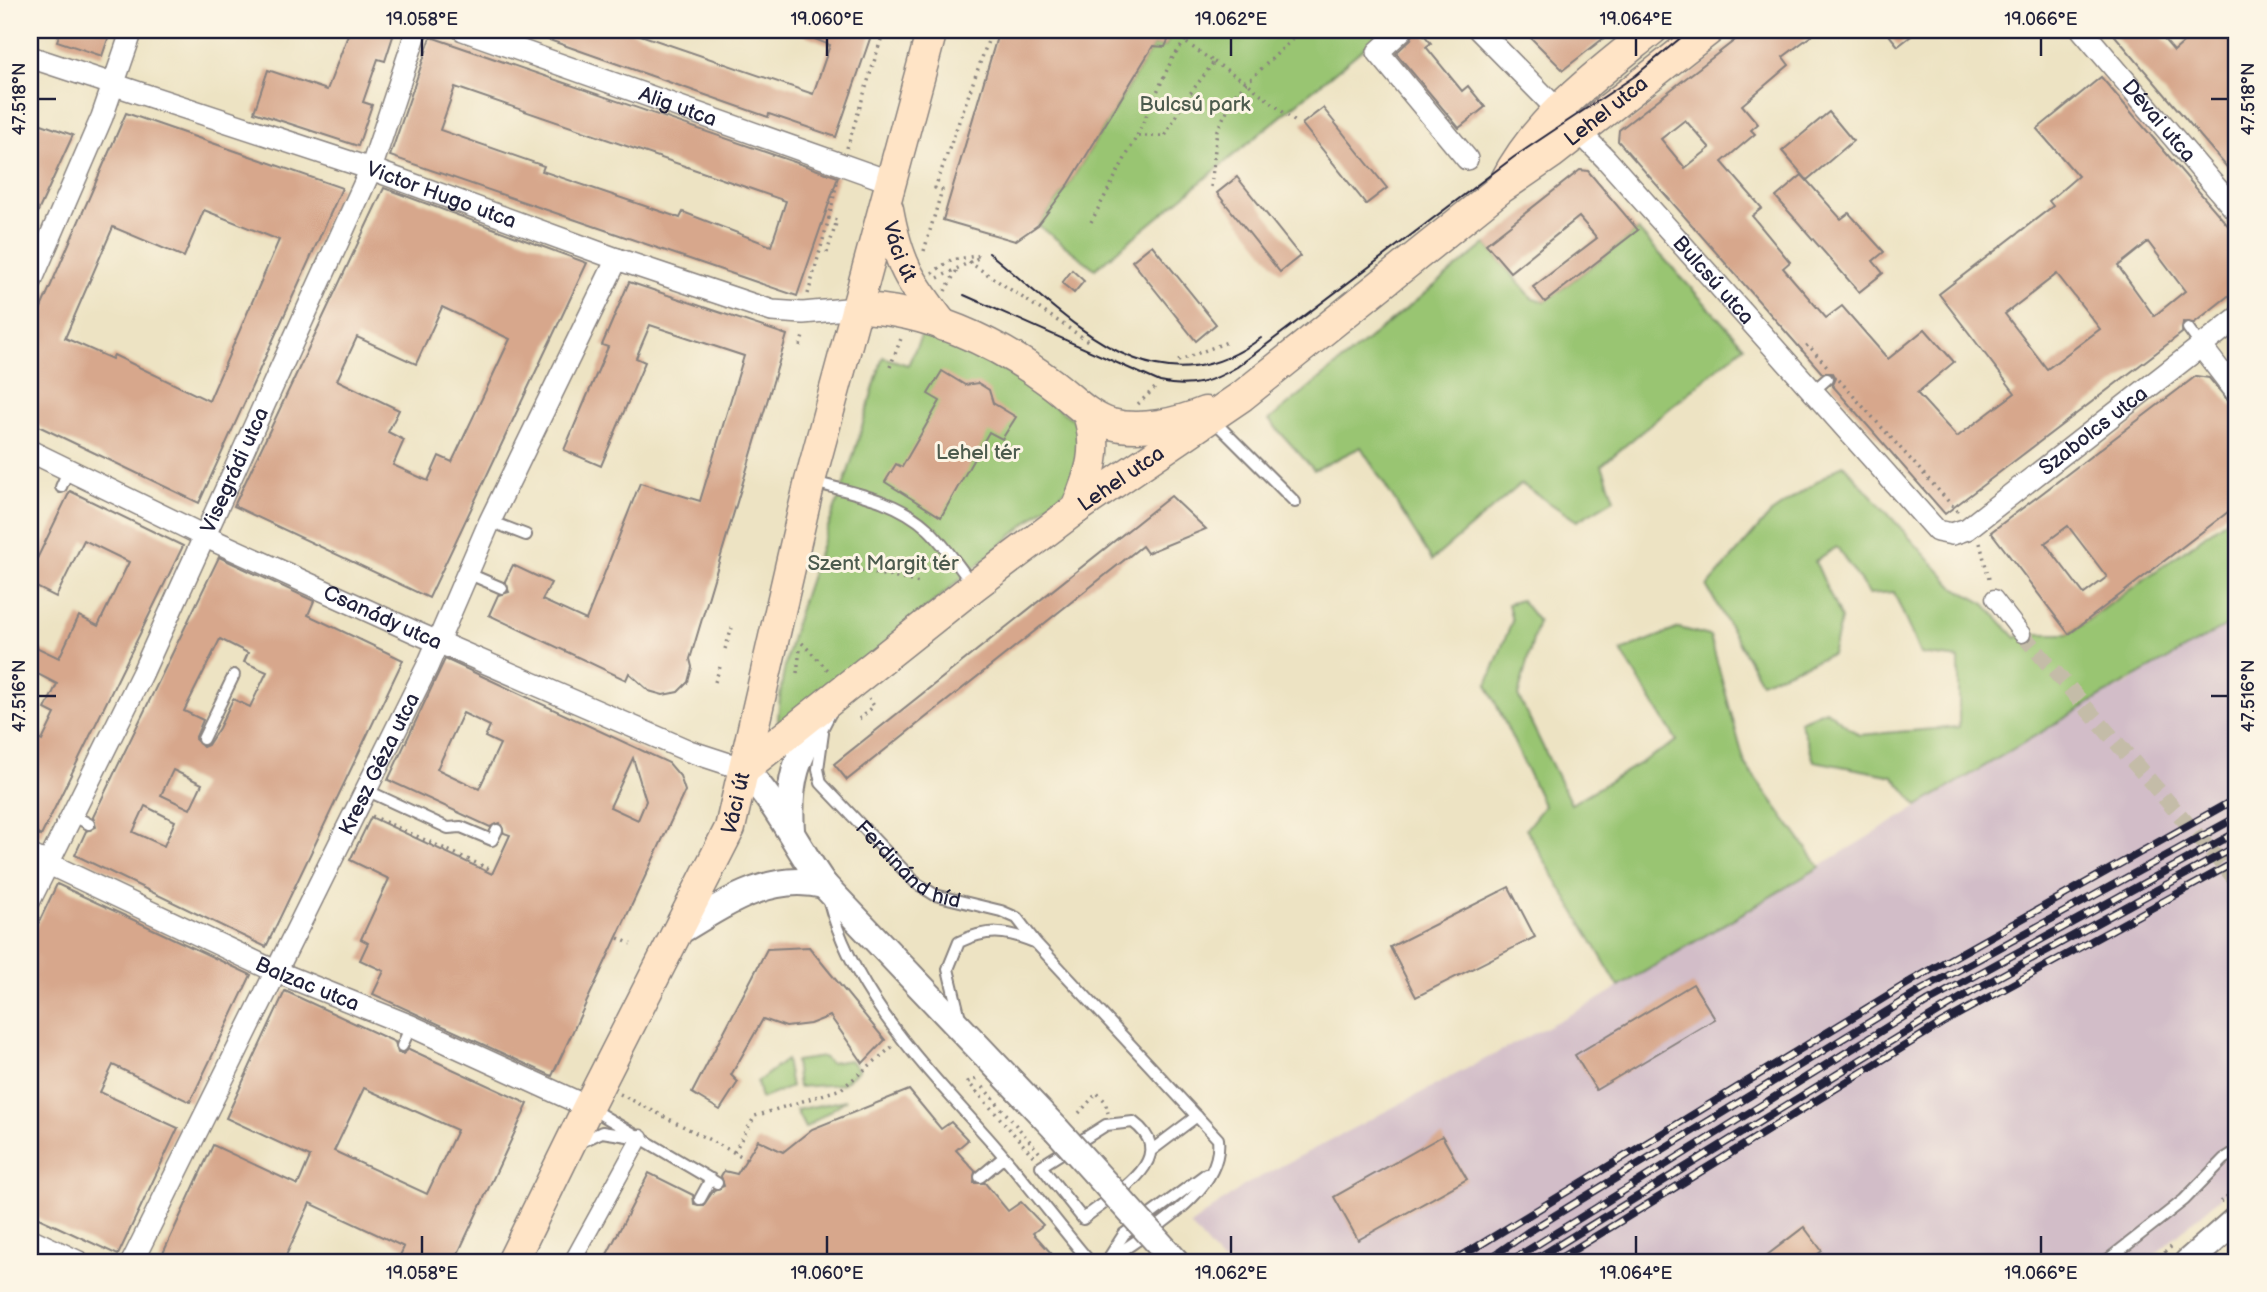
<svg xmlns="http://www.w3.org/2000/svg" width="2267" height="1292" viewBox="0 0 2267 1292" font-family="'Balsamiq Sans',sans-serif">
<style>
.industrial{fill:#d2bdc8}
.green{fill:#99c572;stroke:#5e7456;stroke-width:2}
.building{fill:#d7a78c;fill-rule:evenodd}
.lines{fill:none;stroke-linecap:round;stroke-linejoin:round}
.pedestrian-tunnel{stroke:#c4bca8;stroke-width:16;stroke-dasharray:16 8;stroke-linecap:butt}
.service-casing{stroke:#88827f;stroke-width:14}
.pedestrian-casing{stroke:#88827f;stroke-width:19}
.minor-casing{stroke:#88827f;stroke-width:24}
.tertiary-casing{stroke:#88827f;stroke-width:30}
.secondary-casing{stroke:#88827f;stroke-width:33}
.path{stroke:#88827f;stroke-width:3.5;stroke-dasharray:2 5;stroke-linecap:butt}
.service{stroke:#fff;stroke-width:10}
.pedestrian{stroke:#fff;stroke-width:16}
.minor{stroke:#fff;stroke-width:21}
.tertiary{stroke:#fff;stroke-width:26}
.secondary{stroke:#ffe4c6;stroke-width:30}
.tram{stroke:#22223b;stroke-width:2}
.rail-casing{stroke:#22223b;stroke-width:8}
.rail{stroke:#fcf5e5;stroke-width:5;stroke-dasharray:16;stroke-linecap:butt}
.tertiary-bridge-casing{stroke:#88827f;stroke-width:30;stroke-linecap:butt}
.tertiary-bridge{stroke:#fff;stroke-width:26}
.ticks{fill:none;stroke:#22223b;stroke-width:2.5}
.labels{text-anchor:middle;stroke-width:6;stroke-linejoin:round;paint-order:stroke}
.park-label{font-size:21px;fill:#4c5b4e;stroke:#fcf5e5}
.street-label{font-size:21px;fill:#22223b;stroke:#fcf5e5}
.neatline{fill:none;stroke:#22223b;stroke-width:2.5}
.ticks-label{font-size:18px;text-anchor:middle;fill:#22223b}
</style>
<rect width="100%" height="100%" fill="#fcf5e5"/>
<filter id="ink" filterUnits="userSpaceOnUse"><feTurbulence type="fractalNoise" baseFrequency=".0143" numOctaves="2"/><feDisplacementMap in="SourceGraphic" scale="14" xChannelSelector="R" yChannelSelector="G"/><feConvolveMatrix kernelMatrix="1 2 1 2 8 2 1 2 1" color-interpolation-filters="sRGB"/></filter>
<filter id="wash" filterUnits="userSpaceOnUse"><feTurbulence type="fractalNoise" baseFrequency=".00686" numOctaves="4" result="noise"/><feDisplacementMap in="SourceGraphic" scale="28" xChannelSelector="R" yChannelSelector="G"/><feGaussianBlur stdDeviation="1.57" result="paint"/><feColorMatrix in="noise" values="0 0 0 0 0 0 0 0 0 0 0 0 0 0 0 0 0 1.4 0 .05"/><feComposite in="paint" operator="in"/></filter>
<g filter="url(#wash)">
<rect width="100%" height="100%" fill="#ede3c3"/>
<path class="industrial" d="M2237,607V1182L2147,1262H1222L1190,1225L1245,1185L1592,1003L2100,697L2129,683Z"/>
<g class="green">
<path d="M1173,30H1386L1095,269L1038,225L1069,184L1153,46L1165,47Z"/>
<path d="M1638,230L1744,346L1602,465L1614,499L1577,521L1521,484L1432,560L1361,447L1314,470L1269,420L1486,244L1533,299L1545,302Z"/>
<path d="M922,334L995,364L1081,425L1080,478L784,729L778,728C778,650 819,554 845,481C859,440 870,398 883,357L908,365Z"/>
<path d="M1843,464L1954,587L1985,604L2016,638L2022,634H2069L2237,512V620L2100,697L1918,806L1893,776L1814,761L1800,721L1826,710L1859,735L1959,727V659L1920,654L1894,592L1869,594L1837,547L1815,561L1841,619L1832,654L1761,682L1707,587L1770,514Z"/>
<path d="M1521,600L1538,621L1518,696L1571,804L1677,741L1621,651L1679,628L1710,636L1745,764L1820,867L1619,987L1526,829L1544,806L1487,685L1512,621L1508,604Z"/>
<path d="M823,1057L830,1063L850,1060L859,1070L842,1084L798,1087L795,1061Z"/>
<path d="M786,1060L791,1087L761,1099L757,1082Z"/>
<path d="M846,1100L805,1128L796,1110Z"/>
</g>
<g id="blocks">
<g class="building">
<path d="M61,30H111L102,56L57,41Z"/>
<path d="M350,30H395L385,61L378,59L363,102L372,105L358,146L254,112L268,70L327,90Z"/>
<path d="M521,30H626L813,94L830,45L792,30H873L836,137L769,114L768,117Z"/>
<path d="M999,30H1173L1165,47L1153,46L1069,184L1038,225L1015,241L943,220Z"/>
<path d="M1415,30H1420L1431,43L1426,47L1462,91L1468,86L1485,107L1459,128L1396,53L1411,39Z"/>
<path d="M1523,30H1614L1563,70Z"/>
<path d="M1748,30H1819L1783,57L1789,65L1742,105L1758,124L1751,130L1755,134L1722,162L1762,208L1752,216L1790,262L1783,268L1826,318L1842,306L1888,359L1925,329L1954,362L1917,393L1957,437L2015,393L1939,294L2053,206L2049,201L2078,176L2037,129L2101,77L2237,236V289L2194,323L2183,322L2182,333L1945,514L1832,385L1835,378L1832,373H1822L1618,141L1619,130ZM1685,120L1710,148L1685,168L1661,139ZM2148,242L2185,291L2154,316L2118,266ZM2057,274L2100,329L2047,369L2005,314Z"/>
<path d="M1885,30H1919L1898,46Z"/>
<path d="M2110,30H2156L2174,51L2198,30H2237V179Z"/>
<path d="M431,37L838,177L797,296L390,156ZM455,87L786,201L771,246L683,212L680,218L542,171L544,166L440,130Z"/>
<path d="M1323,108L1387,188L1366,204L1302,124Z"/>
<path d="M1829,112L1853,141L1807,180L1782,151Z"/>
<path d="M126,113L342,188L199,503L30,422V333ZM204,210L279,240L209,401L114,355L112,359L65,338L113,227L184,257Z"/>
<path d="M30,120L73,135L30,229Z"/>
<path d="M1580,170L1588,171L1638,230L1545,302L1533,287L1597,238L1579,217L1510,272L1486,244Z"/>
<path d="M1802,175L1841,219L1849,213L1884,252L1873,261L1883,273L1859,292L1776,197Z"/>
<path d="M1237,177L1300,256L1280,272L1217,193Z"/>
<path d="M384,188L587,263L429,598L234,506ZM442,307L510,339L452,462L439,456L428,481L393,465L404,440L388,432L399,410L337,380L357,337L416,364Z"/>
<path d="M1152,245L1216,324L1196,341L1132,261Z"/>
<path d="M1072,270L1084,281L1074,293L1062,283Z"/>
<path d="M629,282L787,335L690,659L692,667L688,682L678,692L663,695L649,691L629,673L626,680L489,615L498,595L509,592L505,581L513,565L551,583L542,600L586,620L640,483L700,501L744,356L650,325L636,358L645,362L601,466L564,450L608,347L602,345Z"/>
<path d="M942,371L965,385L978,383L989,390L993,403L1016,417L1002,439L989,432L941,517L885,482L896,464L902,467L940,401L928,394Z"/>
<path d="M2196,376L2209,378L2237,411V505L2069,634L1991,532ZM2068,526L2107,577L2084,594L2045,543Z"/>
<path d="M70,491L183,546L41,836L30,830V735L42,741L55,714L45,709L57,684L30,670V644L59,658L79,616L98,626L129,562L84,540L56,597L30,584V573Z"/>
<path d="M1171,496L1206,529L1147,553L1142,546L847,780L834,764Z"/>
<path d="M219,557L314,601L308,615L403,660L266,947L75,855L86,831L96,827L93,817ZM220,639L248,653L244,662L267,672L250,707L233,699L219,728L208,745L203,747L195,739L203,720L184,711ZM173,770L202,784L190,809L161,795ZM145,806L175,821L164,846L133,832Z"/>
<path d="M445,659L669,763L680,776L685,791L552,1076L373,994L384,971L360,960L368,943L361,939L389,879L350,860L371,817L492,874L510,835L504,833L500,823L490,827L388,780ZM463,713L490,726L485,737L500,744L479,789L437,769ZM633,758L646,801L638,820L610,807Z"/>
<path d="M57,884L251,975L190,1102L113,1065L100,1092L178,1128L118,1255L30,1214V941Z"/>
<path d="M1509,887L1535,937L1416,997L1390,947Z"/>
<path d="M809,947L885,1040L863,1063L830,1016L810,1024L786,1027L763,1019L731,1075L738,1082L720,1110L692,1093L767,949Z"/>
<path d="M1693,984L1715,1019L1596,1090L1575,1055Z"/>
<path d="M285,991L395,1042L398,1053L403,1054L409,1049L528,1104L454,1262H397L404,1247L310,1203L283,1262H159L213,1145L298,1185L310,1157L226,1118ZM364,1088L457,1130L427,1194L334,1151Z"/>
<path d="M909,1090L941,1129L951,1122L968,1140L956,1150L975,1171L974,1183H985L1008,1211L1021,1202L1043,1225L1033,1233L1059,1262H603L649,1173L693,1195L694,1204L703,1206L714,1190L724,1186L721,1176L724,1171L737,1174L758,1140L783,1152L812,1129Z"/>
<path d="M1442,1136L1467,1179L1358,1240L1334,1197Z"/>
<path d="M1804,1227L1822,1251L1807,1262H1758Z"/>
</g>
</g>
</g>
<g filter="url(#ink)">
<use href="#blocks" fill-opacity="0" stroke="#88827f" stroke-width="2"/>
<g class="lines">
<path class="pedestrian-tunnel" d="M2022,634L2237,881"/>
<g class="service-casing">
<g id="service">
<path d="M2188,328L2201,346"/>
<path d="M1812,392L1827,379"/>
<path d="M1212,419L1295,502"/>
<path d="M813,482C854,493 897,500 928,529C945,545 959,567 973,585"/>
<path d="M61,487L69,469"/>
<path d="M490,521L526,535"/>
<path d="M467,573L502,588"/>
<path id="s1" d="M823,733L818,769L821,783L916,883L935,895L1001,911L1017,918L1036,943L1218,1139C1224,1194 1144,1233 1106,1262"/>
<path d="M203,739L234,675"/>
<path d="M366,790L448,828L461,827L492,840L497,830"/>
<path d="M74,816L89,824"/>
<path d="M828,898C853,997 930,1072 996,1147C1028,1184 1058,1224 1090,1262"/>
<path d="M960,1018L948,969L959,942C986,929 1006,930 1034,942"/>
<path d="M402,1046L411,1026"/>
<path d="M590,1108L717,1183"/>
<path d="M1133,1122C1183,1159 1112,1195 1083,1219L1041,1166L1106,1125Z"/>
<path d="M579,1143L602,1132L634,1137"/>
<path d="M1152,1150L1197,1116"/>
<path d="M980,1177L1004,1157"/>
<path d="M700,1199L711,1179"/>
<path d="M1110,1256L1124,1234L1206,1174"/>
<path d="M2105,1262L2184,1200L2224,1159L2237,1151"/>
</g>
</g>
<g class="pedestrian-casing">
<g id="pedestrian">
<path d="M1994,598L2022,634"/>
<path d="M572,1262L640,1138"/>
</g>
</g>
<g class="minor-casing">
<g id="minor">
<path id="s2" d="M463,30L891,182"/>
<path d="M1402,30L1378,52L1467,159"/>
<path id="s3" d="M1479,30L1606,159L1937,531L1952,534L1967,529L2237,318"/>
<path id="s4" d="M2082,30L2237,212"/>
<path id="s5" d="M30,57L371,169L617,259L772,311L803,313L857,308"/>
<path d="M30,284L102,117L132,30"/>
<path d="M2201,346L2237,393"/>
<path id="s6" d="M30,451L206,537L417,633L689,751L744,769"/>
<path id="s7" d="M30,855L277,972L411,1026L588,1107"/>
<path id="s8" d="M30,900L142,674L371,169L417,30"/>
<path d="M30,1239L79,1262"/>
<path id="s9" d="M132,1262L427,667L490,521L617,259"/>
</g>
</g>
<g class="tertiary-casing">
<g id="tertiary">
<path d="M744,769C778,804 796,846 824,885L1056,1129"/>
<path d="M791,830C787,773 800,755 825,706"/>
<path d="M678,932C724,904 769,872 824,885"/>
<path d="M2188,1262L2237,1219"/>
</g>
</g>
<g class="secondary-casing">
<g id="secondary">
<path d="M1504,183C1538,117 1595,76 1652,30"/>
<path id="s10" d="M888,209C898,264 910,282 944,326"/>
<path d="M857,308C925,309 996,342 1050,382C1070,396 1087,417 1111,424C1141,432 1178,423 1205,412"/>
<path d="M1076,509C1090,474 1100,451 1088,414"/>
<path id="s11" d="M744,769L974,586L1076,509L1242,396L1500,189L1551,154L1709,30"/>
<path id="s12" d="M512,1262L588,1107L730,828L810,481L932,30"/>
</g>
</g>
<g class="path">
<path d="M1214,62L1246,82L1298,124"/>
<path d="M1138,136H1165L1183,103L1214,62L1185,42"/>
<path d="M847,148L884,30"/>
<path d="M1211,187L1217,130L1236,93L1302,30"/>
<path d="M1091,222L1137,136L1172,59L1193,30"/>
<path d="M924,251L942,190L935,188L992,30"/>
<path d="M827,253L837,220L829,218L837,182"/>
<path d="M969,262L1091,343"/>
<path d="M932,273L951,260L983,255"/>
<path d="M938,278L978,258"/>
<path d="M945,291L957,270"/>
<path d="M808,294L829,218"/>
<path d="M800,346L804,333"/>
<path d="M1801,351L1808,345L1827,366"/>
<path d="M1178,361L1227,342"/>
<path d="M890,367L902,336"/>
<path d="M1839,380L1958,512"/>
<path d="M1138,404L1156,387"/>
<path d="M1980,543L1990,583"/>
<path d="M826,571H864L920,583"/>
<path d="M802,643L829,671"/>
<path d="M725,649L732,628"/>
<path d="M797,673L800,649"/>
<path d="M715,682L720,667"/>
<path d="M859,719L874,706L869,698"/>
<path d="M372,816L494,871"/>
<path d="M618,938L631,944"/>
<path d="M976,1079L968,1082L1034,1157"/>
<path d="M983,1087L1040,1153"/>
<path d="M620,1094L747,1159"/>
<path d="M1079,1113L1097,1093L1105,1101L1108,1113"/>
<path d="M734,1152L755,1116L841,1089L892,1047"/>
<path d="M2221,1202L2237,1187"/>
<path d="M802,1262L808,1256"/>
<path d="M2154,1262L2171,1247"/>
</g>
<use href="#service" class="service"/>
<use href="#pedestrian" class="pedestrian"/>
<use href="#minor" class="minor"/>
<use href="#tertiary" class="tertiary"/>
<use href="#secondary" class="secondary"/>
<g class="tram">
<path d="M989,253C1070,318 1153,418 1261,338"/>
<path d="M964,295L1160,382C1190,389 1212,382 1237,367L1514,157L1635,76L1690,30"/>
</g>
<g class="rail-casing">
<g id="rail">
<path d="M1452,1262L1913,980L2237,798"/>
<path d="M1485,1262L1528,1232L1922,990L2237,817"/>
<path d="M1509,1262L1929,1001L2237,832"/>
<path d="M1531,1262L1971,992L2237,846"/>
<path d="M1554,1262L1942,1023L2237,861"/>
</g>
</g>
<use href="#rail" class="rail"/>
<g class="tertiary-bridge-casing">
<path id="tertiary-bridge" d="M1056,1129L1176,1262"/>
</g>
<use href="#tertiary-bridge" class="tertiary-bridge"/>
</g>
</g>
<path class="ticks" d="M422,38V56M827,38V56M1231,38V56M1636,38V56M2041,38V56M38,99H56M2211,99H2228M38,696H56M2211,696H2228M422,1236V1254M827,1236V1254M1231,1236V1254M1636,1236V1254M2041,1236V1254"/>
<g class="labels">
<g class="park-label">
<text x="1195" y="111">Bulcsú park</text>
<text x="978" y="459">Lehel tér</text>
<text x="883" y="570">Szent Margit tér</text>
</g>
<g class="street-label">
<text dy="7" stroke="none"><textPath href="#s2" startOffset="228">Alig utca</textPath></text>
<text dy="7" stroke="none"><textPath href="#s11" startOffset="1085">Lehel utca</textPath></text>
<text dy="7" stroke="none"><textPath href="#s4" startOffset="119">Dévai utca</textPath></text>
<text dy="7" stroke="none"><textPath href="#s5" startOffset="434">Victor Hugo utca</textPath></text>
<text dy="7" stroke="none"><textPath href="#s10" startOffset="44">Váci út</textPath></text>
<text dy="7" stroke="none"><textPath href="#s3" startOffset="343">Bulcsú utca</textPath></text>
<text dy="7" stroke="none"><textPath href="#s3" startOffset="870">Szabolcs utca</textPath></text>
<text dy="7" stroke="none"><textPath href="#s8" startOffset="476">Visegrádi utca</textPath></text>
<text dy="7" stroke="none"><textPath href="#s11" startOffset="476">Lehel utca</textPath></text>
<text dy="7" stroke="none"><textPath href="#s6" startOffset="390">Csanády utca</textPath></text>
<text dy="7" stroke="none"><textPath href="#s9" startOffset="556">Kresz Géza utca</textPath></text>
<text dy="7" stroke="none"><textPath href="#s12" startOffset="511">Váci út</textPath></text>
<text dy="7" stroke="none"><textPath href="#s1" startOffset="172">Ferdinánd híd</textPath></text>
<text dy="7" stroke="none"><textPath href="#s7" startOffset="306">Balzac utca</textPath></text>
</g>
</g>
<rect width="2267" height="1292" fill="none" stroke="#fcf5e5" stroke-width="77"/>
<rect x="38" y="38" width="2190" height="1216" class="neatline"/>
<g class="ticks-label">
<text x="422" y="25">19.058°E</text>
<text x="827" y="25">19.060°E</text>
<text x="1231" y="25">19.062°E</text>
<text x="1636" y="25">19.064°E</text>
<text x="2041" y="25">19.066°E</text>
<text transform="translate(19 99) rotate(-90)" y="6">47.518°N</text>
<text transform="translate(2248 99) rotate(-90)" y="6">47.518°N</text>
<text transform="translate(19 696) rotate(-90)" y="6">47.516°N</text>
<text transform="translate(2248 696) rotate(-90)" y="6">47.516°N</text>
<text x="422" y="1279">19.058°E</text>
<text x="827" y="1279">19.060°E</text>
<text x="1231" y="1279">19.062°E</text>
<text x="1636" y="1279">19.064°E</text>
<text x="2041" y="1279">19.066°E</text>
</g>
</svg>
